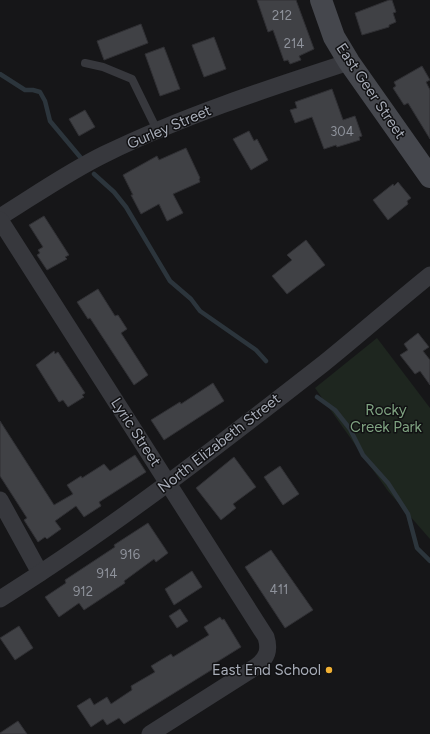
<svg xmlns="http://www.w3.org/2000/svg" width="430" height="734" viewBox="0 0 430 734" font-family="Figtree,sans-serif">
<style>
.green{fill:#1e261f}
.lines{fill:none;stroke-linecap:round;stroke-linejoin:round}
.stream{stroke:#2c353c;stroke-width:4.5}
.building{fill:#404145;stroke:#303034}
.lane{stroke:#37383d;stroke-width:8}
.street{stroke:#37383d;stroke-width:17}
.secondary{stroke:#45474d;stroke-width:22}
.poi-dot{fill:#f2b134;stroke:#111113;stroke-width:1.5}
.labels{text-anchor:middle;stroke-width:3;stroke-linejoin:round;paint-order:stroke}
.number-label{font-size:13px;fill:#8e929b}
.street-label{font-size:15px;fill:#a8adb8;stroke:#111113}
.park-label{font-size:15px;fill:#7fa381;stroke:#111113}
.poi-label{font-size:15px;fill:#a8adb8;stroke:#111113;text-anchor:end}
</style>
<rect width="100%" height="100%" fill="#161618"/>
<path class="green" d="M377,338L430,408V539L388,491L315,388Z"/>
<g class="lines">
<g class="stream">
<path d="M0,74L25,90H33L40,92L45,101L50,121L81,158"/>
<path d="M94,174L114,192L126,207L170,281L191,299L200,311L256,350L266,361"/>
<path d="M317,397L335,410L350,429L363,455L388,483L408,514L417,548L430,561"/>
</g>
</g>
<g class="building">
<path d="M257,0H296L314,49L299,56L301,60L290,64L288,60L284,61L273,30L268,32Z"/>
<path d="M389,0H392L396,12L393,13L396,22L389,25V27L362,35L355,13Z"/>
<path d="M141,24L148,43L104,60L97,41Z"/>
<path d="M214,37L226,69L204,77L192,45Z"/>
<path d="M164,47L180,89L160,96L145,54Z"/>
<path d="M422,66L430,80L426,82L430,90V139L408,103L404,105L393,88L396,86L394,82Z"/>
<path d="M332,89L343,120L355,116L362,136L359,137L360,140L337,147L336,145L324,149L312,117L295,123L290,110L297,108L295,102Z"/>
<path d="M85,110L95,127L79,136L69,119Z"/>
<path d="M249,131L254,141L257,139L268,160L251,170L233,139Z"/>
<path d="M186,148L200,178L199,179L200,182L173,194L183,213L167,221L159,204L141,214L131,195H133L123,175L157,156L159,160Z"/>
<path d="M398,182L411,198L407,201L408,204L388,220L373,200L393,184L394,186Z"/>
<path d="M44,216L69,255L65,257L67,259L47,270L37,255L40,253L38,250L43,247L29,225Z"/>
<path d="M306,240L325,265L287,294L272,276L292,260L287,255Z"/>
<path d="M98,289L115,316L118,315L127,329L121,333L148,375L134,385L90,318L88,319L77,302Z"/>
<path d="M418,333L429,347L423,351L430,360V385L420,371L415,374L400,355L408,350L404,344Z"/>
<path d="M54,351L55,354L58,352L85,393L82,395L84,397L68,407L63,400L59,402L36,365Z"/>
<path d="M213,383L224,401L164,440L151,420L180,402L181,404Z"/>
<path d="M0,421L54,505L73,494L67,485L81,476L82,478L104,464L110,471L135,455L146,472L99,502L101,506L84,517L76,506L55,521L61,529L47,539L45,537L38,542L24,520L27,518L0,476Z"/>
<path d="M234,457L256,487L233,504L236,508L221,520L196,488Z"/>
<path d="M280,466L299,494L283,505L264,477Z"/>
<path d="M148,523L168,553L156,562L154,559L124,581L125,583L84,610L79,603L59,617L45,597L66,583L65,580L115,547L114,545Z"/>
<path d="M271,550L313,610L285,628L245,567Z"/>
<path d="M192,571L202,587L174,605L165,589Z"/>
<path d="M180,609L188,621L177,628L169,616Z"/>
<path d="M220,617L222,620L224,619L241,647L212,665L213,669L124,724L119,718L107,725L103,719L91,727L77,706L90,698L94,705L107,697L111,704L132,690L131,686L155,672L151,666L171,654L173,657L209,635L204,627Z"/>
<path d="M19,626L33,648L15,660L0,638Z"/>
<path d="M18,721L27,734H0V733Z"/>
</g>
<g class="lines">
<path class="lane" d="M85,63L103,67L132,79L157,130"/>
<g class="street">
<path d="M0,217C34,196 68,172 105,154C183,116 266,89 349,62"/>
<path d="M0,220L266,637C270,650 267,658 257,666L150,734"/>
<path d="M0,500L40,573"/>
<path d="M0,599C113,528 218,446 323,364C359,335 394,304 430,275"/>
</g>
<path class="secondary" d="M321,0L334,37L349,62L430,177"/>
</g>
<circle class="poi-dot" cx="329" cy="670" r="4"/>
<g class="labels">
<g class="number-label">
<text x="282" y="20">212</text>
<text x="294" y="48">214</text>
<text x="342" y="136">304</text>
<text x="130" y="559">916</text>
<text x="107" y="578">914</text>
<text x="279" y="594">411</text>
<text x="83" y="596">912</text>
</g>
<g class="street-label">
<text transform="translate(371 91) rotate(56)" y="5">East Geer Street</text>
<text transform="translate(169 127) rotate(-23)" y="5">Gurley Street</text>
<text transform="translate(136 432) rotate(57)" y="5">Lyric Street</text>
<text transform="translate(219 443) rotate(-38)" y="5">North Elizabeth Street</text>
</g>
<g class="park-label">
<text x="386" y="415">Rocky<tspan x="386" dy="17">Creek Park</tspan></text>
</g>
<g class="poi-label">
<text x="321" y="675">East End School</text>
</g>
</g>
</svg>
